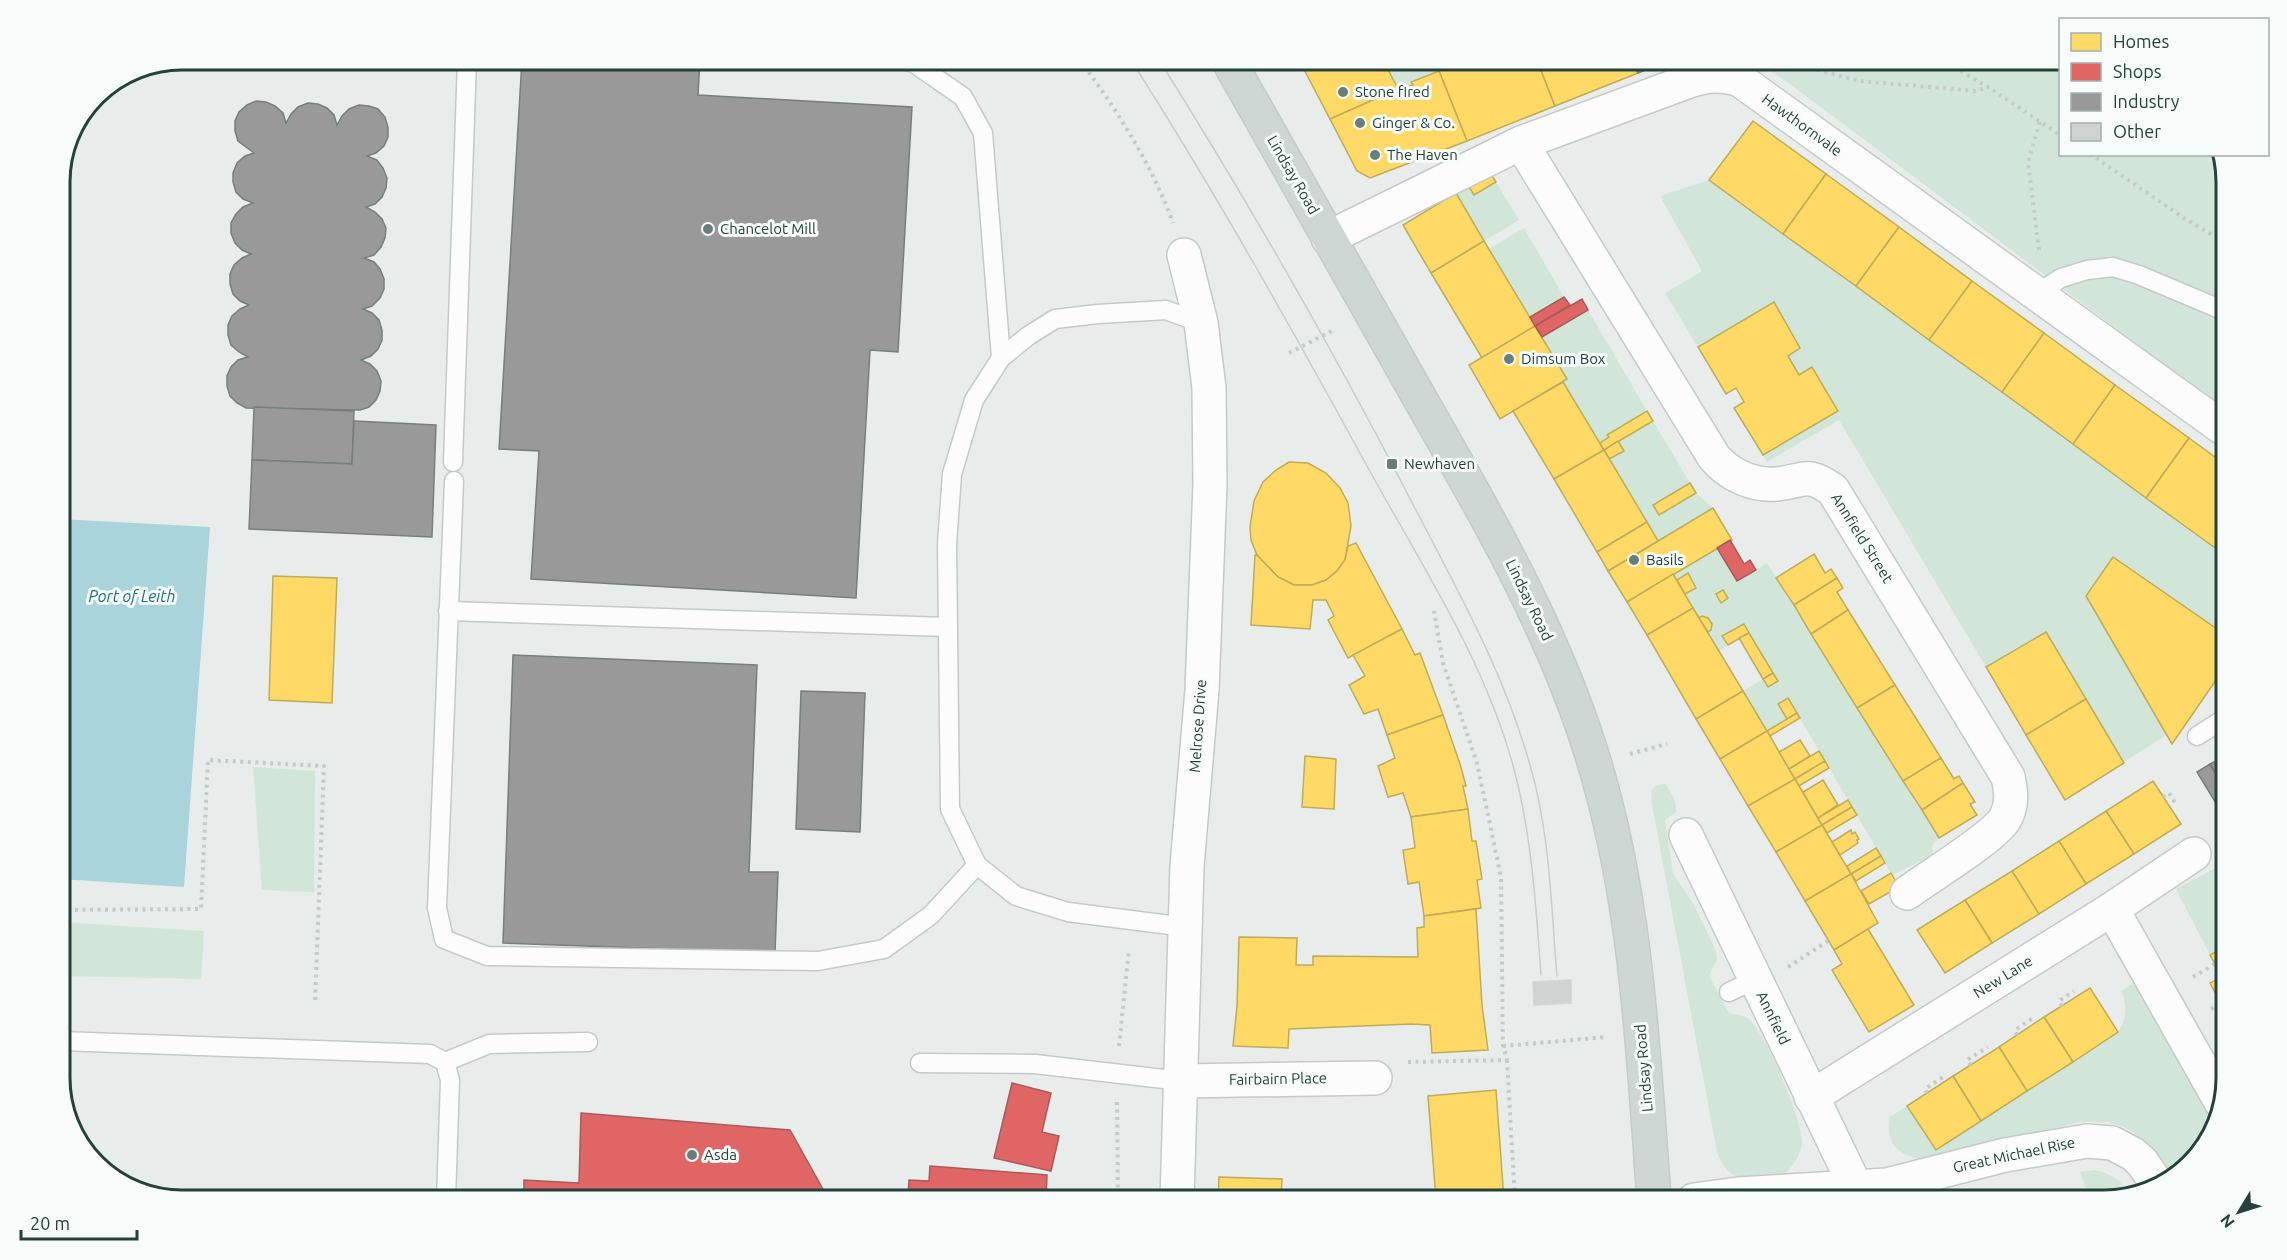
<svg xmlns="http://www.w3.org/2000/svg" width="2287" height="1260" viewBox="0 0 2287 1260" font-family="Ubuntu,sans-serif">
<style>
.green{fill:#d1e6d8}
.water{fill:#a9d4db}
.homes{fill:#ffd966;stroke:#bdac59;stroke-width:1.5}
.shops{fill:#e06666;stroke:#a85b59;stroke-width:1.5}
.industry{fill:#999;stroke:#767f7c;stroke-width:1.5}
.building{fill:#cfd4d2;stroke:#d1d6d4;stroke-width:1.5}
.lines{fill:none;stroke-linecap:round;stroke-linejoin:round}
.lane-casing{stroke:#c5cac8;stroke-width:21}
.street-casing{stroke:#c5cac8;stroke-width:36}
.primary-casing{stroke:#c3ccc9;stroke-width:36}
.path{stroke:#c3ccca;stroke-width:4;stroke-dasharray:3 4.5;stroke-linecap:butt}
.lane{stroke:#fcfcfc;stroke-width:18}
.street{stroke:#fcfcfc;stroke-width:33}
.primary{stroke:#cfd7d5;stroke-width:33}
.tram{stroke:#c9cdcc;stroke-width:1.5}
.poi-dot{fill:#697e78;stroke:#f7fbf9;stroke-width:2}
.labels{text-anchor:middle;stroke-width:6;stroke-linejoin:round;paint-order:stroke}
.poi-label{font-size:15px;fill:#24423a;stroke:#f7fbf9;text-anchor:start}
.street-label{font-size:15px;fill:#24423a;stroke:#f7fbf9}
.water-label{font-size:16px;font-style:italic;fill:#1c6f80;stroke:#f7fbf9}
.rim{fill:none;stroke:#24423a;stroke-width:3}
</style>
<rect width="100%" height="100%" fill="#e8edeb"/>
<g class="green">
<path d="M1383,60H1467L1412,82L1413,85L1407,87L1410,94L1402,97Z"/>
<path d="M1748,60H2060V154L2220,155L2227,175V412L1837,119L1776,74Z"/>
<path d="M1709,180L2227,556V636L2113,558L2167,735L2123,762L2046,632L1986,667L1839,420L1767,462L1763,455L1838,410L1812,367L1799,375L1788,356L1800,348L1774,302L1698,347L1665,293L1702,271L1660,196Z"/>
<path d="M1496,182L1519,220L1484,241L1457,194L1469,187L1474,195Z"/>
<path d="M1524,228L1564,297L1530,317L1489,249Z"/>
<path d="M1588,310L1647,411L1608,434L1609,437L1600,443L1563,382L1566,379L1542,337Z"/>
<path d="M1653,421L1690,483L1653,505L1659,515L1696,493L1713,508L1658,541L1609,459L1624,451L1618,441Z"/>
<path d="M1717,548L1737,581L1767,563L1939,838L1932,846L1933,855L1892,875L1788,698L1778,704L1787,719L1767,731L1743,691L1773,673L1744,624L1723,636L1728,645L1718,651L1708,632L1712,627L1711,621L1705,616L1699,618L1685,594L1696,588L1688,573L1677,580L1673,574Z"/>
<path d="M253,767L315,771L314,892L262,890Z"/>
<path d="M1665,784C1672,793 1676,800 1676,812L1665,820L1673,874L1693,903L1716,951L1717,959L1709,976L1729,1013C1734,1014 1742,1015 1747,1018C1764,1028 1804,1123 1802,1144C1800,1157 1792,1167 1783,1176C1754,1180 1729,1187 1717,1152L1652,805L1651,791L1657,785Z"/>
<path d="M2227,862V946L2210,955L2176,889Z"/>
<path d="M60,922L204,931L201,979L60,976Z"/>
<path d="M2135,982L2216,1123L2214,1132L2172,1180L2151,1148L2141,1138L2126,1128L2108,1122H2079L1945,1158C1916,1163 1882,1155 1890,1117L1907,1106L1937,1150L2118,1032C2127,1018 2128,1006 2121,991Z"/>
<path d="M2094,1170C2110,1173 2120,1179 2128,1193L2105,1200H2090L2080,1172Z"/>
</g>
<path class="water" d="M60,519L210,527L184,887L60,879Z"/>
<g class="homes">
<path d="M1299,60H1383L1398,89L1330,119Z"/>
<path d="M1467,60H1537L1555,106L1467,141L1439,71Z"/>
<path d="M1537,60H1633L1638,73L1555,106Z"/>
<path d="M1439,71L1467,141L1370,178L1357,171L1330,119L1398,89L1402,97L1410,94L1407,87L1413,85L1411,82Z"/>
<path d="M1753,121L1826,174L1783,234L1709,180Z"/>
<path d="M1491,174L1496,182L1474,195L1469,187Z"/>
<path d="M1826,174L1899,227L1856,286L1783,234Z"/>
<path d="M1456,193L1484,241L1431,273L1403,225Z"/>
<path d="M1899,227L1972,281L1929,340L1856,286Z"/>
<path d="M1484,241L1535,326L1482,358L1431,273Z"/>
<path d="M1972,281L2044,333L2002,392L1929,340Z"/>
<path d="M1774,302L1800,348L1788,356L1799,375L1812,367L1838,411L1763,455L1734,408L1744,402L1736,388L1726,394L1698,347Z"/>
<path d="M1535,326L1567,379L1500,419L1469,365Z"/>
<path d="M2044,333L2115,385L2073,444L2002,392Z"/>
<path d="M1563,382L1604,450L1554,479L1513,411Z"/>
<path d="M2115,385L2189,438L2146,498L2073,444Z"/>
<path d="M1647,411L1653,421L1604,450L1600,443L1609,437L1607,435Z"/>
<path d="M2189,438L2227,466V538L2218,550L2146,498Z"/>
<path d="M1618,441L1624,451L1609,459L1604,450Z"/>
<path d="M1604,450L1647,522L1597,552L1554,479Z"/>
<path d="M1289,462L1308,463L1326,473L1340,488L1348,503L1351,526L1345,560L1337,571L1326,580L1312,585H1294L1278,577L1257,555L1251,540L1250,527L1254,501L1263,482L1276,470Z"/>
<path d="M1690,483L1696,493L1659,515L1653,505Z"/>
<path d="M1713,508L1732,540L1627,602L1608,571Z"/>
<path d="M1647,522L1658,541L1608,571L1597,552Z"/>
<path d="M2227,538V556L2218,550Z"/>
<path d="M1356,543L1402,629L1348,658L1328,620L1334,616L1326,600H1313L1310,629L1251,625L1255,555H1257L1278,577L1294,585H1312L1326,580L1337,571L1345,560L1348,546Z"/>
<path d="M1814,554L1825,573L1831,569L1837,578L1794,605L1776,578Z"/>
<path d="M2113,557L2227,636V664L2172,744L2086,596Z"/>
<path d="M1688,573L1696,588L1685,594L1677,580Z"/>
<path d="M1673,574L1693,608L1647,635L1627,602Z"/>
<path d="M273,576L337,578L332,703L269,700Z"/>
<path d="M1837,578L1843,588L1837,592L1848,610L1811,634L1794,605Z"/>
<path d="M1723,590L1728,598L1721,603L1716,594Z"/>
<path d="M1693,608L1743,691L1696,719L1647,635Z"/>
<path d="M1848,610L1895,685L1857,708L1811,634Z"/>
<path d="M1702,616L1708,618L1712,624L1711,630L1708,632L1699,618Z"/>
<path d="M1744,624L1749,633L1728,645L1722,636Z"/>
<path d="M1402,629L1415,655L1420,653L1443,715L1387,735L1378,709L1364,714L1349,685L1365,676L1353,655Z"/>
<path d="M2046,632L2086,699L2026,735L1986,667Z"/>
<path d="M1749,633L1773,673L1763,679L1739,638Z"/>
<path d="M1773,673L1778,681L1768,687L1763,679Z"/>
<path d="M1895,685L1941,758L1903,781L1857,708Z"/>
<path d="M1743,691L1767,731L1720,759L1696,719Z"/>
<path d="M1788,698L1797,713L1787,719L1778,704Z"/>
<path d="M2086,699L2124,763L2065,800L2026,735Z"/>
<path d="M1797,713L1800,718L1770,736L1767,731Z"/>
<path d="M1443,715L1460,764L1466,786H1463L1468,809L1411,817L1403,793L1388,797L1378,766L1395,758L1387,735Z"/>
<path d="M1767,731L1795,779L1748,806L1720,759Z"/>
<path d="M1800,740L1810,756L1789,769L1779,752Z"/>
<path d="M1819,751L1825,761L1795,779L1789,769Z"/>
<path d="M1305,756L1336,759L1334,809L1302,807Z"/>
<path d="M1941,758L1954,779L1959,776L1963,783L1922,810L1903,781Z"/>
<path d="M1825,761L1829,768L1799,786L1795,779Z"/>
<path d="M1795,779L1822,825L1776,852L1748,806Z"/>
<path d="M1823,780L1838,805L1818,818L1803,792Z"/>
<path d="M2153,781L2181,824L2134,854L2106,811Z"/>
<path d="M1963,783L1975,802L1970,804L1977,815L1939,838L1922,810Z"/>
<path d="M1848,800L1852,807L1822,825L1818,818Z"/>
<path d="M1852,807L1857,815L1827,833L1822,825Z"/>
<path d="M1468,809L1472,841H1476L1482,879L1477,880L1481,908L1424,916L1419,882L1408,884L1403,850L1415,848L1411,817Z"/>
<path d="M2106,811L2134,854L2086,884L2059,841Z"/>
<path d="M1822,825L1851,874L1805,901L1776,852Z"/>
<path d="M1851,830L1852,834L1855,832L1859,839L1857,840L1858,843L1840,855L1832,842Z"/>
<path d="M2059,841L2086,884L2039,914L2012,871Z"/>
<path d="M1876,848L1881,856L1851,874L1847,866Z"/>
<path d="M1881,856L1885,863L1856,881L1851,874Z"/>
<path d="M2012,871L2039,914L1992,943L1965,900Z"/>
<path d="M1891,873L1899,887L1869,904L1861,891Z"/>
<path d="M1851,874L1878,923L1834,950L1805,901Z"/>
<path d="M1965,900L1992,943L1945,973L1917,930Z"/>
<path d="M1476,909L1482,1005L1488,1050L1432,1053L1430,1025L1411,1024L1289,1029L1288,1048L1233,1046L1237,1006L1239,937L1297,938L1296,965H1313V956L1418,957L1417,928L1424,927V916Z"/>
<path d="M1868,929L1914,1005L1869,1032L1832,970L1842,964L1834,950Z"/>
<path d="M2227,946V1015L2210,983L2222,977L2210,955Z"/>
<path d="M2090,988L2118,1032L2073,1062L2044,1017Z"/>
<path d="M2044,1017L2073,1062L2027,1091L1999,1047Z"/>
<path d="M1999,1047L2027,1091L1981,1121L1953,1076Z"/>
<path d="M1953,1076L1981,1121L1936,1150L1907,1106Z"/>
<path d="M1496,1090L1504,1200H1436L1428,1096Z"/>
<path d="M1219,1177L1282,1179L1281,1200H1218Z"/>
</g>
<g class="shops">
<path d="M1564,297L1570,305L1535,326L1530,317Z"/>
<path d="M1582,299L1588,310L1542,337L1535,326Z"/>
<path d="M1730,540L1744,564L1750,560L1756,570L1737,581L1717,548Z"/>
<path d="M1012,1083L1051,1093L1042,1132L1059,1136L1051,1171L994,1158Z"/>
<path d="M581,1113L790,1130L829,1200H524V1180L579,1183Z"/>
<path d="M930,1166L1047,1175L1046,1200H872V1193L908,1196L909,1180L929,1181Z"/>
</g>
<g class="industry">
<path d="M522,60H700L698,95L912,107L898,352L870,350L856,598L531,579L539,451L499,449Z"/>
<path d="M1633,60H1671L1638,73Z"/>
<path d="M256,101L266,102L275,106L283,113L286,123L291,114L298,107L308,103L318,104L327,108L334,115L337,125L342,116L349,109L359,105L369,106L378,109L385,117L388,127V137L384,146L376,153L367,156L377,160L383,168L387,178L386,188L382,197L375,204L366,207L375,212L382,219L386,228L385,238L381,247L374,255L364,258L374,262L380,269L384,279V289L380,298L372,306L363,309L372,313L379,320L382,330V340L378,349L371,356L361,360L370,364L377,371L381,381L380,391L376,400L369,407L360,410L246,408L237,403L230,396L227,386V376L231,367L238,360L248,357L239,352L231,345L228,335V325L232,316L240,309L249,305L240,301L233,294L230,284V274L234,265L242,258L251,254L242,250L235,243L231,233V223L236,214L243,207L253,203L243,199L236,192L233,182V173L237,163L245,156L254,153L238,141L235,131V121L239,112L247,105Z"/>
<path d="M254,407L354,411L352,464L252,460Z"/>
<path d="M354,421L436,425L432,537L249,529L252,460L352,464Z"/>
<path d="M513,655L757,665L749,872H778L775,953L503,943Z"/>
<path d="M801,691L865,693L860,832L796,829Z"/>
<path d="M2223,757L2227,763V793L2210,764Z"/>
<path d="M2210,764L2227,793V799L2217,805L2197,772Z"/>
</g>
<path class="building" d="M1571,980V1003L1534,1005L1533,982Z"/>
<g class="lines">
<g class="lane-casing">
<g id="lane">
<path d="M902,60L914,63L963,97L983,133L1001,358"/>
<path d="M2037,294L2061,278L2087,270L2113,267L2139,275L2227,312"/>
<path d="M453,462L467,60"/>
<path d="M454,481L437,908L444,939L487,956L818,961L884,949L931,915L977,865"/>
<path d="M448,611L947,627"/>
<path d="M2197,736L2227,717"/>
<path d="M1186,927L1068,912L1016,896L977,865L950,809L947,544L952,474L974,400L1001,358L1028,336L1055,319L1098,314L1166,310L1201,323"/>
<path d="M1729,992L1754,980"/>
<path d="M60,1041L430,1054L445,1062L450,1080L446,1200"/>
<path d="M445,1062L489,1044L588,1042"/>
<path d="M920,1063L1035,1064L1181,1081"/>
</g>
</g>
<g class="street-casing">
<g id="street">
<path d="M1521,143L1714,457C1728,474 1752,486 1776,484C1804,482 1805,470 1833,490L2008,777C2011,791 2013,803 2006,817C1997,836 1928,877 1907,893"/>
<path d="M1328,238L1521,143L1689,81C1708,75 1720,74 1740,80L2227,431"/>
<path d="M1686,835L1862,1200"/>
<path d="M2112,909L2221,1102"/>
<path d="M1181,1081L1375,1078"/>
<path d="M1811,1097L2112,909L2194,854"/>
<path d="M1177,1200L1187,866L1202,690L1210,484L1209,388L1201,323L1184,255"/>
<path d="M1694,1200L1738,1194L1887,1185L2005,1155L2087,1141L2112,1143L2133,1154L2142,1162L2157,1184"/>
</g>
</g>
<g class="primary-casing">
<path id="primary" d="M1228,60C1294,177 1361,294 1427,411C1490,521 1553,631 1591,752C1637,897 1643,1049 1654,1200"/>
</g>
<g class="path">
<path d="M1080,60C1117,110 1152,165 1173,223"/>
<path d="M1781,60L1859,81L1977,91L1988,87"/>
<path d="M1941,60L1988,87L2060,135"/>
<path d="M2090,154L2184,218L2219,239L2227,241"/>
<path d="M2039,250L2028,162L2040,121"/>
<path d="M1289,353L1332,331"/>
<path d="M1630,754L1667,744"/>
<path d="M2163,797L2169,793L2177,806"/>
<path d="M60,910L201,909L208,760L324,766L315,1003"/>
<path d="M1788,967L1828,941"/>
<path d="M2193,977L2220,961L2227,974"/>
<path d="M2062,1006L2059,1001L2074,991"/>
<path d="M2211,1009L2221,1004"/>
<path d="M2017,1035L2015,1030L2033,1018"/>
<path d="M1119,1046L1129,949"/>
<path d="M1503,1046L1607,1037"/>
<path d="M1507,1060L1515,1200"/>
<path d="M1408,1062L1507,1060L1503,1046L1501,877L1477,763L1443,663L1434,611"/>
<path d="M1971,1065L1967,1060L1988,1047"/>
<path d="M1927,1093L1925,1089L1943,1077"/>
<path d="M1117,1102L1118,1200"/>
<path d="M142,1190L417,1197"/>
<path d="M475,1199L489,1200"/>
</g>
<use href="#lane" class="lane"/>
<use href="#street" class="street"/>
<use href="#primary" class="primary"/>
<g class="tram">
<path d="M1131,60C1217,195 1295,334 1372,475C1424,569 1488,667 1515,773C1532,839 1536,907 1541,975"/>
<path d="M1159,60C1251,206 1337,357 1416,510C1459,593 1505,675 1530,765C1550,833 1551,906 1557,976"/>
</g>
</g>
<g class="poi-dot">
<circle cx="1343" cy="92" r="6"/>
<circle cx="1360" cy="123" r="6"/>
<circle cx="1375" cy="155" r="6"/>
<circle cx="708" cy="229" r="6"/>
<circle cx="1509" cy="359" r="6"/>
<rect x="1386" y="458" width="12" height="12" rx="3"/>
<circle cx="1634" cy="560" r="6"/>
<circle cx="692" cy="1155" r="6"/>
</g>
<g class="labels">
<g class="poi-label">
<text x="1355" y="97">Stone fired</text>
<text x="1372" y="128">Ginger &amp; Co.</text>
<text x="1387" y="160">The Haven</text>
<text x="720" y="234">Chancelot Mill</text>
<text x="1521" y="364">Dimsum Box</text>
<text x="1404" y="469">Newhaven</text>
<text x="1646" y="565">Basils</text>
<text x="704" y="1160">Asda</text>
</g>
<g class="street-label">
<text transform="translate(1802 125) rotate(36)" y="5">Hawthornvale</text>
<text transform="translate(1293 175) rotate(60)" y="5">Lindsay Road</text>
<text transform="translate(1862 538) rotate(58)" y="5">Annfield Street</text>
<text transform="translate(1529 600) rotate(64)" y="5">Lindsay Road</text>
<text transform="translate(1198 726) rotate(-86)" y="5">Melrose Drive</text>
<text transform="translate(2003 977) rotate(-32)" y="5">New Lane</text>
<text transform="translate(1773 1018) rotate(64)" y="5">Annfield</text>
<text transform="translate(1644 1068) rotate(-95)" y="5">Lindsay Road</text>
<text transform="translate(1278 1079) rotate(-1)" y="5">Fairbairn Place</text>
<text transform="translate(2014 1155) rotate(-12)" y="5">Great Michael Rise</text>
</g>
<g class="water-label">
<text x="132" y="602">Port of Leith</text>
</g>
</g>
<path d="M0 0H2287V1260H0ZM182 70H2104A112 112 0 0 1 2216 182V1078A112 112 0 0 1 2104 1190H182A112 112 0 0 1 70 1078V182A112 112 0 0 1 182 70Z" fill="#f7fbf9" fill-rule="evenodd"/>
<path class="rim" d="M182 70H2104A112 112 0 0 1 2216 182V1078A112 112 0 0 1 2104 1190H182A112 112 0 0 1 70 1078V182A112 112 0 0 1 182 70Z"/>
<rect x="2059" y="18" width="210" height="138" fill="#f7fbf9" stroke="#a3b1ad" stroke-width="1.5"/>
<rect x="2071" y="33" width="30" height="18" fill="#ffd966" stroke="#a3b1ad" stroke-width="1.5"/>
<text x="2113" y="48" font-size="18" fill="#24423a">Homes</text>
<rect x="2071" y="63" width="30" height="18" fill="#e06666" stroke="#a3b1ad" stroke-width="1.5"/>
<text x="2113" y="78" font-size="18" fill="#24423a">Shops</text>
<rect x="2071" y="93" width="30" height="18" fill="#999999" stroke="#a3b1ad" stroke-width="1.5"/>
<text x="2113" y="108" font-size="18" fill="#24423a">Industry</text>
<rect x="2071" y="123" width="30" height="18" fill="#cfd4d2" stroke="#a3b1ad" stroke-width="1.5"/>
<text x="2113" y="138" font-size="18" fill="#24423a">Other</text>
<g transform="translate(2239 1212) rotate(232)" stroke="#f7fbf9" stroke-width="4.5" paint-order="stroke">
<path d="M0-4.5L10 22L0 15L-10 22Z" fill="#24423a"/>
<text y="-9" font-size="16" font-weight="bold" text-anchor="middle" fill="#24423a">N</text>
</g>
<path d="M21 1230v9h116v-9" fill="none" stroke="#24423a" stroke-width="3"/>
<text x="30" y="1230" font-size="18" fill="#24423a" stroke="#f7fbf9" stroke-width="4.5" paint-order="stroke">20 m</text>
</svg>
